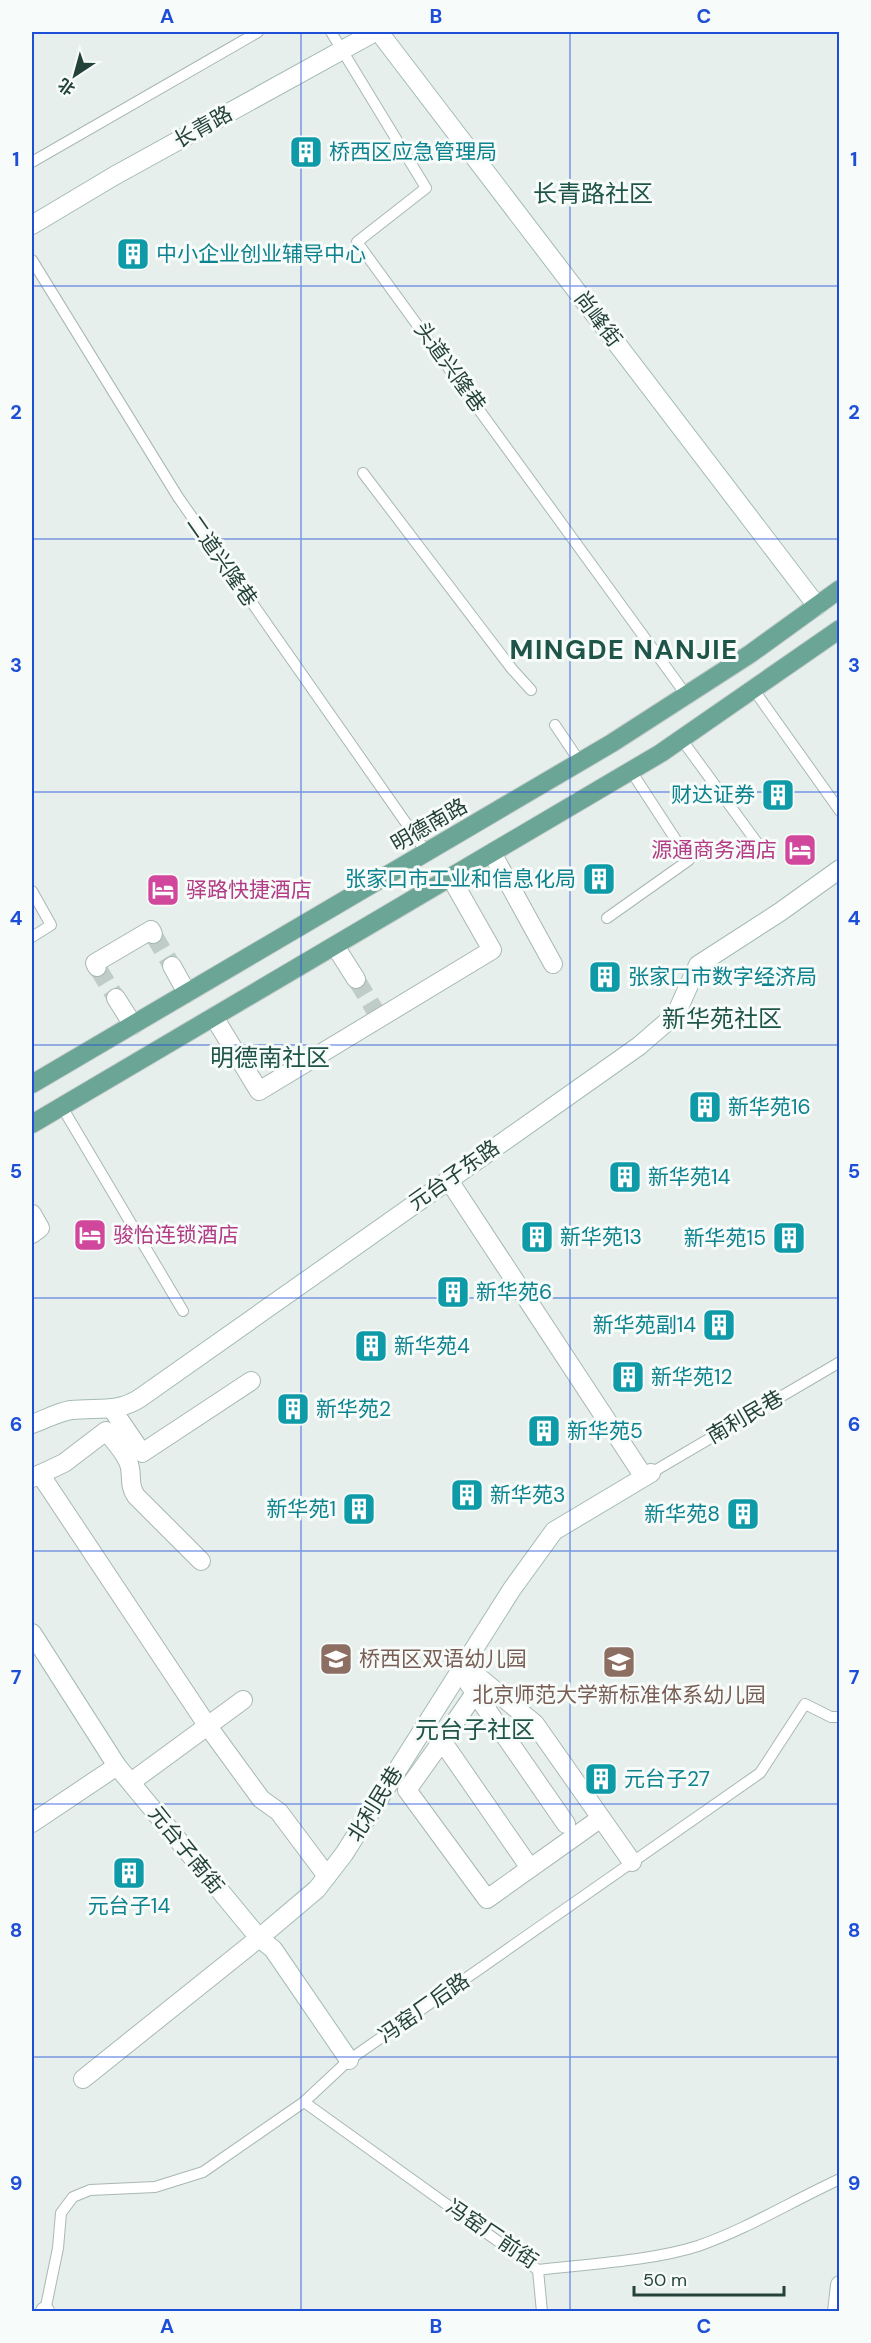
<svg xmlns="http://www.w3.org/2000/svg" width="871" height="2343" viewBox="0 0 871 2343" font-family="'DM Sans','Noto Sans SC',sans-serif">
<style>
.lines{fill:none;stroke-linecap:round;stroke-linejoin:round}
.street-tunnel{stroke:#bfccc8;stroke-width:18;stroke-dasharray:18 9;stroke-linecap:butt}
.lane-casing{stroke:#a8b8b2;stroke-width:12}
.street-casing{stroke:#a8b8b2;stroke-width:20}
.secondary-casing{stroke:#a4bbb3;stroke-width:20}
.primary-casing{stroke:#c2cac8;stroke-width:20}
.lane{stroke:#fff;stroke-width:10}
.street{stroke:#fff;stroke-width:18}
.secondary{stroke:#fff;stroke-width:18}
.primary{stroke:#6aa596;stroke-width:18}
.grid{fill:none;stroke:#1d4ed8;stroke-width:1.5;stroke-opacity:0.55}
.labels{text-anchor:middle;stroke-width:6;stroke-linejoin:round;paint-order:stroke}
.street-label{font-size:21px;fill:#24423a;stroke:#f7fbf9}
.culture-label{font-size:21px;fill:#0d838f;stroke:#f7fbf9;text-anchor:start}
.hotel-label{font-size:21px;fill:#b23c85;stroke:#f7fbf9;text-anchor:start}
.education-label{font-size:21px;fill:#785e54;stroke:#f7fbf9;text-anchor:start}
.quarter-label{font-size:24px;fill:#1f5548;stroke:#f7fbf9}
.district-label{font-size:27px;font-weight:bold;letter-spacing:1.5px;fill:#1f5548;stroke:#f7fbf9}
.neatline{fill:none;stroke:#1d4ed8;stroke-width:2}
.grid-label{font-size:20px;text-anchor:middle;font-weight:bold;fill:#1d4ed8}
</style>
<rect width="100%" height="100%" fill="#e6efeb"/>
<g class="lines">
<g class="street-tunnel">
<path d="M153,934L172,966"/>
<path d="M97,967L116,998"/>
<path d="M356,979L376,1012"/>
</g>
<g class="lane-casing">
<g id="lane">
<path d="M331,32L426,188L357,242L687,696"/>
<path d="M32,162L258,32"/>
<path d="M32,260L178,497L427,853"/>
<path d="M363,473L512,669L531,690"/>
<path d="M754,690L840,811"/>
<path d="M555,725L580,762"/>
<path d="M682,740L758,844"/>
<path d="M32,891L51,925L32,937"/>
<path d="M607,918L689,860L631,771"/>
<path d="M62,1107L183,1311"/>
<path d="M651,1473L840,1362"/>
<path d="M304,2102L538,2270C587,2264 651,2261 698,2246C747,2229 792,2201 840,2179"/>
<path d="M538,2270L542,2312"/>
<path d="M45,2311L58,2248L61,2213L73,2197L90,2190L155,2187L203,2172L304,2102L349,2060L760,1773L805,1704L831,1717H840"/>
</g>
</g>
<g class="street-casing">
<g id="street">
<path d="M492,853L553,964"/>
<path d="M335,946L356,979"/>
<path d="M172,966L187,993"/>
<path d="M97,967L95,963L151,930L153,934"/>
<path d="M116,998L133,1025"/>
<path d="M214,1017L259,1091L492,950L451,878"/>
<path d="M448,1179L644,1477"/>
<path d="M32,1214L40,1228L32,1234"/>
<path d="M112,1409L142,1453L251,1381"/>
<path d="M40,1474L207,1725L261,1799L279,1812L327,1876"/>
<path d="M32,1478L64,1463L106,1431C114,1441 128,1455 130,1468C132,1479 129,1485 136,1496L201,1561"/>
<path d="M463,1664L535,1724L632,1862"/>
<path d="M469,1684L566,1824"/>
<path d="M475,1693L442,1741L530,1868"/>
<path d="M442,1741L407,1790L487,1899L601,1818"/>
<path d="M131,1782L243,1700"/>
<path d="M32,1823L117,1766"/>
<path d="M83,2079L259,1938"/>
</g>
</g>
<g class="secondary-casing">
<g id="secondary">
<path d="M379,32L817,606"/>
<path d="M32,225L114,176L375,32"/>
<path d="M32,1424C44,1420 58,1412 71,1410C96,1407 118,1413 140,1398L639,1046L676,1014L698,965L780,912L840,869"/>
<path d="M32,1633L117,1766L259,1938L273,1949L349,2060"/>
<path d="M259,1938L317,1889L344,1854L512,1589L554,1531L651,1473"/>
<path d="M45,2312V2311"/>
<path d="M837,2312L840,2285"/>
</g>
</g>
<g class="primary-casing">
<g id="primary">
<path d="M32,1084L612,743L750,654L840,589"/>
<path d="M32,1124L661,753L840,629"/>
</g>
</g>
<use href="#lane" class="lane"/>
<use href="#street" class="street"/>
<use href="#secondary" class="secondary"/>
<use href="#primary" class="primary"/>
</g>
<path class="grid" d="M301,32V2312M570,32V2312M32,286H840M32,539H840M32,792H840M32,1045H840M32,1298H840M32,1551H840M32,1804H840M32,2057H840"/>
<defs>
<g id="building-square" transform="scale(1.725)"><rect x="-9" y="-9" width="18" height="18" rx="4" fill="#0f9aa8" stroke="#f7fbf9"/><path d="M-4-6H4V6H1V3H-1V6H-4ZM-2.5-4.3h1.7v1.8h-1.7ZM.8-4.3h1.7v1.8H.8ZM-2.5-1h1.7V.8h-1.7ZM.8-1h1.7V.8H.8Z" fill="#fff"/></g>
<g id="hotel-square" transform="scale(1.725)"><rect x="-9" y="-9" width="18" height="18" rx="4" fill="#d1479c" stroke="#f7fbf9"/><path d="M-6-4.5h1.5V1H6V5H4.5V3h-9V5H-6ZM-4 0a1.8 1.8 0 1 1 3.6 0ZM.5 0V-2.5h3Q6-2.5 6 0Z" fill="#fff"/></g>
<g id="school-square" transform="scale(1.725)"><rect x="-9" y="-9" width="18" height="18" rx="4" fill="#8d6e63" stroke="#f7fbf9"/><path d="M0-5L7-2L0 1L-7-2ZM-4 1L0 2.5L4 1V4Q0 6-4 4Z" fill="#fff"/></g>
</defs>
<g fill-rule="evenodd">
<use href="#building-square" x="306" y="152"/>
<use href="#building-square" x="133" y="254"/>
<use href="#building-square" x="778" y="795"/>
<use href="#hotel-square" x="800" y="850"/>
<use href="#building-square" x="599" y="879"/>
<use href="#hotel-square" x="163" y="890"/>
<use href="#building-square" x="605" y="977"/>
<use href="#building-square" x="705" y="1107"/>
<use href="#building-square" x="625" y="1177"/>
<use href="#hotel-square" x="90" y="1235"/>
<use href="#building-square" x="537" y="1237"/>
<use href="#building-square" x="789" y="1238"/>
<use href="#building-square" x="453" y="1292"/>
<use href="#building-square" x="719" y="1325"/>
<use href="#building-square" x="371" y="1346"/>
<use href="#building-square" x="628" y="1377"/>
<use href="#building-square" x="293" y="1409"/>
<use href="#building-square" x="544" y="1431"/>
<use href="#building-square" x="467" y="1495"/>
<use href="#building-square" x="359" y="1509"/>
<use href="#building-square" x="743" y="1514"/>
<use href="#school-square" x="336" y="1659"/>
<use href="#school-square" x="619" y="1662"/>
<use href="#building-square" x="601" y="1779"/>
<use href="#building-square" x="129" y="1873"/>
</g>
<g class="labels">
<g class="street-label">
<text transform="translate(203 127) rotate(-29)" y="7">长青路</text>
<text transform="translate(598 319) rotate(53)" y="7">尚峰街</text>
<text transform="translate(450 367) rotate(54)" y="7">头道兴隆巷</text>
<text transform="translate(222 561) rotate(55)" y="7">二道兴隆巷</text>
<text transform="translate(429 825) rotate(-30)" y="7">明德南路</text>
<text transform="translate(454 1175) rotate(-35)" y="7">元台子东路</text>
<text transform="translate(745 1417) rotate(-30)" y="7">南利民巷</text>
<text transform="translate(375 1804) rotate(-58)" y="7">北利民巷</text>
<text transform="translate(186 1850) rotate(51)" y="7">元台子南街</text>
<text transform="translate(424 2008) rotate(-35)" y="7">冯窑厂后路</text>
<text transform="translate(492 2234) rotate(34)" y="7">冯窑厂前街</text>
</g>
<g class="culture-label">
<text x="329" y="159">桥西区应急管理局</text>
<text x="156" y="261">中小企业创业辅导中心</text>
<text x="755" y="802" text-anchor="end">财达证券</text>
<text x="576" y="886" text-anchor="end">张家口市工业和信息化局</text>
<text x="628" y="984">张家口市数字经济局</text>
<text x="728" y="1114">新华苑16</text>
<text x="648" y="1184">新华苑14</text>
<text x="560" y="1244">新华苑13</text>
<text x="766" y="1245" text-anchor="end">新华苑15</text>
<text x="476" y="1299">新华苑6</text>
<text x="696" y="1332" text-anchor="end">新华苑副14</text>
<text x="394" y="1353">新华苑4</text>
<text x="651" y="1384">新华苑12</text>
<text x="316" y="1416">新华苑2</text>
<text x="567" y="1438">新华苑5</text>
<text x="490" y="1502">新华苑3</text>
<text x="336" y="1516" text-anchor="end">新华苑1</text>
<text x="720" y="1521" text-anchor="end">新华苑8</text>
<text x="624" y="1786">元台子27</text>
<text x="129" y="1913" text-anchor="middle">元台子14</text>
</g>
<g class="hotel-label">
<text x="777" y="857" text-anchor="end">源通商务酒店</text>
<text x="186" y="897">驿路快捷酒店</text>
<text x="113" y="1242">骏怡连锁酒店</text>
</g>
<g class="education-label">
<text x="359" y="1666">桥西区双语幼儿园</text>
<text x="619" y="1702" text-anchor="middle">北京师范大学新标准体系幼儿园</text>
</g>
<g class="quarter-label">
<text x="593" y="202">长青路社区</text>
<text x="722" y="1027">新华苑社区</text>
<text x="270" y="1066">明德南社区</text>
<text x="475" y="1738">元台子社区</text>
</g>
<g class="district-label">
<text x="624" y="659">MINGDE NANJIE</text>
</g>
</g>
<rect width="871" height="2343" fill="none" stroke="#f7fbf9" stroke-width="66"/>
<g transform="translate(75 75) rotate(216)" stroke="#f7fbf9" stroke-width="4.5" paint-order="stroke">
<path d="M0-4.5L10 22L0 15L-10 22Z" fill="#24423a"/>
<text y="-9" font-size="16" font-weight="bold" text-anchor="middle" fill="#24423a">北</text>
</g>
<path d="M634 2286v9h150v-9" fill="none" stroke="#24423a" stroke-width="3"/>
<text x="643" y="2286" font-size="18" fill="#24423a" stroke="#f7fbf9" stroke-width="4.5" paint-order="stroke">50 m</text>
<rect x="33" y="33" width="805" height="2277" class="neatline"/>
<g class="grid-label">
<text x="167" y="23">A</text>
<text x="436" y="23">B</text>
<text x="704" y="23">C</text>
<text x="16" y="166">1</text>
<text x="854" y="166">1</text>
<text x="16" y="419">2</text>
<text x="854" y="419">2</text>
<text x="16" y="672">3</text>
<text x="854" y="672">3</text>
<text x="16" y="925">4</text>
<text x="854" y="925">4</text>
<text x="16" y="1178">5</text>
<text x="854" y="1178">5</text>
<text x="16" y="1431">6</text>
<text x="854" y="1431">6</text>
<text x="16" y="1684">7</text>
<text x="854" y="1684">7</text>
<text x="16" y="1937">8</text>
<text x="854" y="1937">8</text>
<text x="16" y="2190">9</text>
<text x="854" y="2190">9</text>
<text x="167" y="2333">A</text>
<text x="436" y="2333">B</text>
<text x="704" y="2333">C</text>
</g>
</svg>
